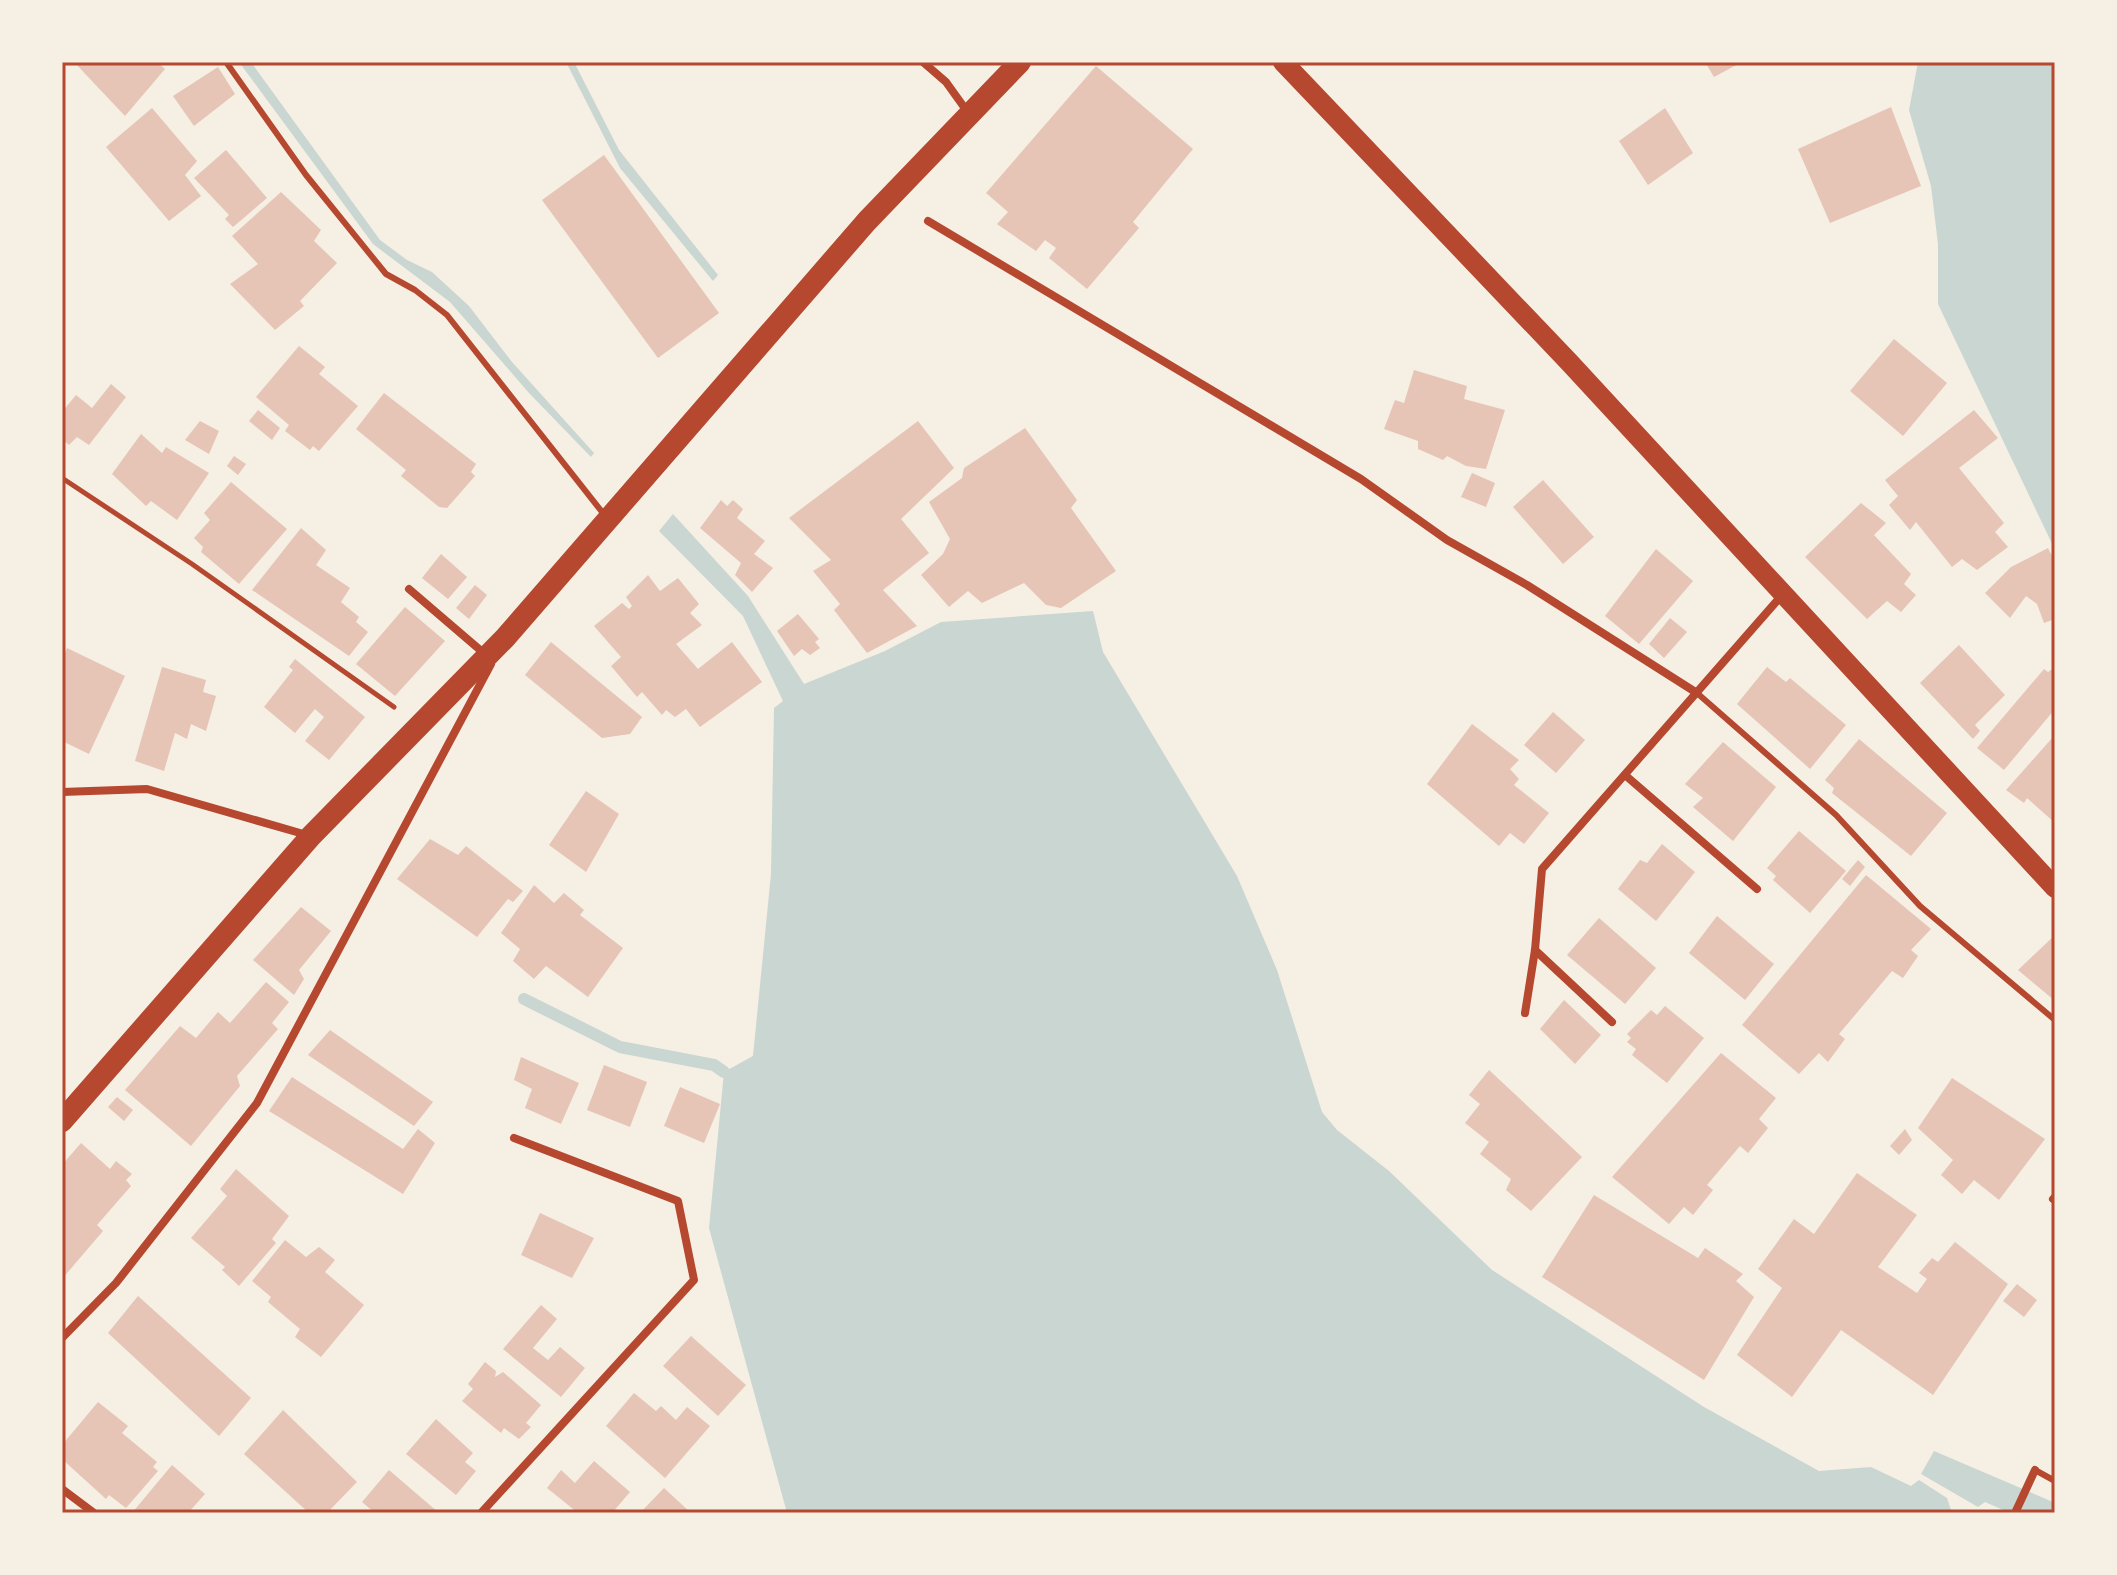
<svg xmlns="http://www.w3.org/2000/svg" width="2117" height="1575" viewBox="0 0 2117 1575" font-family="'PT Serif',serif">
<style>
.water{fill:#c9d6d2}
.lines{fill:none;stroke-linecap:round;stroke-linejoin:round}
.stream{stroke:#c9d6d2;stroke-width:12}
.building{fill:#e6c5b7}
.path{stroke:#b5482f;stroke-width:5}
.service{stroke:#b5482f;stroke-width:6}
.minor{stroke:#b5482f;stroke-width:8}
.primary{stroke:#b5482f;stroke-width:20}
.trunk{stroke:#b5482f;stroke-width:22}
.neatline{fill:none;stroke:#b5482f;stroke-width:3}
</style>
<rect width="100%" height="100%" fill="#f6efe4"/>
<g class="water">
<path d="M239,62H251L380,240L407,260L432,272L469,306L512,362L594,453L591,457L529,393L450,302L373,244Z"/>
<path d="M566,62H574L619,150L718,275L713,281L620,168Z"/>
<path d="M1918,62H2055V550L1938,304V244L1931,186L1909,110Z"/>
<path d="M673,514L748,596L804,684L885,651L941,622L1093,611L1103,652L1237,876L1277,970L1322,1112L1337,1130L1389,1171L1492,1270L1704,1407L1819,1471L1871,1467L1911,1486L1919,1480L1947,1498L1952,1513H787L709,1228L724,1072L753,1056L771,874L774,708L783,701L743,616L659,531Z"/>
<path d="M1934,1451L2053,1502L2055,1513H2010L1985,1502L1978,1507L1921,1474Z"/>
</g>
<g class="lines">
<path class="stream" d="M524,999L620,1047L714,1065L724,1072"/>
</g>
<g class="building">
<path d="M74,62H157L165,69L125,116Z"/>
<path d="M1705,62H1742L1714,77Z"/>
<path d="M1096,66L1193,149L1133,222L1139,228L1087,289L1049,258L1056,248L1045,240L1036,251L997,224L1008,212L986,193Z"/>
<path d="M218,67L235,94L194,126L173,96Z"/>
<path d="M1891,107L1921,186L1830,223L1798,149Z"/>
<path d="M152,108L197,161L185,175L201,196L169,221L106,147Z"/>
<path d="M1665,108L1693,153L1648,185L1619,141Z"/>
<path d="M226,150L267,198L233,227L225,219L229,215L194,178Z"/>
<path d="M604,155L719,313L658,358L542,200Z"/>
<path d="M281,192L321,230L314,241L337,263L300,301L304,306L275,330L230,284L258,264L232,236Z"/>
<path d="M1894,339L1947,383L1903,436L1850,391Z"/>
<path d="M299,346L325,367L319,374L358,406L319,451L313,446L310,450L285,431L289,425L256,397Z"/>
<path d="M1414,370L1467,386L1464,399L1505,410L1486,469L1466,466L1447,456L1443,460L1418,449V441L1384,429L1395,400L1404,403Z"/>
<path d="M111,384L126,397L89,445L77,437L69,445L62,439V412L76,395L92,408Z"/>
<path d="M384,393L476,464L471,472L475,476L447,508L439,507L401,476L406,470L356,429Z"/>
<path d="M258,410L280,428L272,440L249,421Z"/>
<path d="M1974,410L1998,438L1959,468L2004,523L1995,532L2008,547L1977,570L1962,559L1952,567L1916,522L1910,530L1889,505L1898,496L1885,480Z"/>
<path d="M200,421L219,431L209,454L185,440Z"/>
<path d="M918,421L954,468L901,519L929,553L883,590L917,626L867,653L834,610L840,604L813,571L831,560L789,518Z"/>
<path d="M1025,428L1077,500L1071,508L1116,571L1061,608L1046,605L1024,583L982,603L968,591L949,607L921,575L943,554L950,539L929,502L962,478L964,468Z"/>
<path d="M141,434L162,453L166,447L209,473L177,520L151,501L146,506L112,474Z"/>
<path d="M234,456L246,464L238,475L227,466Z"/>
<path d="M1472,473L1495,483L1486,507L1461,497Z"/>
<path d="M1543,480L1594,537L1563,564L1513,507Z"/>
<path d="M231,482L287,529L239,584L201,552L203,547L194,538L210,520L204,513Z"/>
<path d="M721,500L727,506L733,500L743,509L737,518L765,541L754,554L773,568L752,592L735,575L741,563L700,528Z"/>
<path d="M1861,503L1886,523L1874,535L1911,574L1904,584L1916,595L1901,612L1887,601L1867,619L1805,557Z"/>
<path d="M301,528L326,550L316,565L350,588L341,602L359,617L356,622L368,632L349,656L252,590Z"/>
<path d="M2048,548L2055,562V619L2044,623L2037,604L2026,596L2010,618L1985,593L2011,567Z"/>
<path d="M1656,549L1693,581L1639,644L1605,616Z"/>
<path d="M441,554L467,577L448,599L422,578Z"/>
<path d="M648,575L660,591L678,578L699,604L690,613L702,625L676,644L698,669L732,642L762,682L700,727L686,709L675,717L666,710L662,715L642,692L637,697L611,666L621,657L594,626L622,603L629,609L632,606L626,597Z"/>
<path d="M475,585L487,595L469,619L456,608Z"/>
<path d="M405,607L445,641L395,696L356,664Z"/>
<path d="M798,614L819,639L815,642L820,648L810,655L802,649L794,656L777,631Z"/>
<path d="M1670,618L1687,632L1664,658L1649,644Z"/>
<path d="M551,642L642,717L630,734L602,738L525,675Z"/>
<path d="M1959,645L2005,695L1975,725L1980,731L1973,739L1920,683Z"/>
<path d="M67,648L125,676L89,754L62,741V660Z"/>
<path d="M295,659L365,717L329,760L305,741L324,717L315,709L295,733L264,707L293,670L289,667Z"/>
<path d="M162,667L206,680L203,692L216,696L206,731L191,724L187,739L175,733L164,771L135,761Z"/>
<path d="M1767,667L1786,682L1790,678L1846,725L1810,769L1737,704Z"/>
<path d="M2055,667V709L2004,770L1977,748L2044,669L2048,672Z"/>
<path d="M1553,712L1585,740L1556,773L1524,745Z"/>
<path d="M1472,724L1519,760L1510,769L1519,779L1514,785L1549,813L1524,844L1510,833L1499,846L1427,784Z"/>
<path d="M2053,737L2055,739V823L2027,798L2024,803L2006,790Z"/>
<path d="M1859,739L1947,813L1911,856L1832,793L1834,788L1825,780Z"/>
<path d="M1723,742L1776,787L1733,841L1693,807L1703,798L1685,784Z"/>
<path d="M586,791L619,814L586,872L549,845Z"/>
<path d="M1799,831L1846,871L1810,913L1773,880L1776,876L1767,868Z"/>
<path d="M430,839L458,855L466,846L523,891L513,902L508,899L477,937L397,879Z"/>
<path d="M1662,844L1695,872L1656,921L1618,889L1640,860L1647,863Z"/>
<path d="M1858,860L1865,867L1850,886L1842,879Z"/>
<path d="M1866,875L1931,929L1911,950L1918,956L1903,978L1892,971L1839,1034L1845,1039L1828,1062L1819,1053L1799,1074L1742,1025Z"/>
<path d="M534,885L554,903L564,893L584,910L580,915L623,948L588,997L546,966L534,979L513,961L520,949L501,933Z"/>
<path d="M301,907L331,931L299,970L304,979L294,995L253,960Z"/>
<path d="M1717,916L1774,964L1745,1000L1689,953Z"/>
<path d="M1599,918L1656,968L1625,1004L1567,955Z"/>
<path d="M2055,935V1001L2018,970Z"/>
<path d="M266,982L289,1002L272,1023L278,1029L237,1076L240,1086L191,1146L125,1090L180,1026L196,1038L218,1012L230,1023Z"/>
<path d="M1564,1000L1601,1035L1575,1064L1540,1029Z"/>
<path d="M1665,1006L1704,1038L1667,1083L1632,1055L1636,1049L1627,1042L1631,1038L1627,1034L1651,1010L1657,1015Z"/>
<path d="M330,1030L433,1102L414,1126L308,1055Z"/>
<path d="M1721,1053L1776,1098L1759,1119L1768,1128L1748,1153L1740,1146L1707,1185L1713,1190L1693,1215L1684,1207L1669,1224L1612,1177Z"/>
<path d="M521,1057L579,1083L561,1124L525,1108L532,1089L514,1080Z"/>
<path d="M604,1065L647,1082L630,1127L587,1110Z"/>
<path d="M1489,1070L1582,1157L1531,1211L1506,1190L1511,1179L1480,1154L1489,1142L1465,1123L1480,1104L1469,1095Z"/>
<path d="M292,1077L403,1149L418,1129L435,1143L403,1194L269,1111Z"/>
<path d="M1952,1078L2045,1139L1999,1200L1974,1180L1962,1194L1941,1175L1953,1160L1918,1128Z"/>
<path d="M680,1087L720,1104L704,1143L664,1126Z"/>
<path d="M117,1097L133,1110L124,1121L108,1107Z"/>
<path d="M1905,1129L1912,1140L1899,1155L1890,1146Z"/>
<path d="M81,1143L110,1169L116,1161L132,1174L126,1180L131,1186L97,1225L103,1231L62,1279V1165Z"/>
<path d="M236,1169L289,1216L272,1239L276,1243L239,1286L222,1270L225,1267L191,1238L227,1196L220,1189Z"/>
<path d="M1857,1173L1917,1215L1878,1267L1917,1293L1927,1279L1919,1273L1932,1258L1938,1262L1955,1242L2008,1284L1933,1395L1841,1330L1792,1397L1737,1355L1782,1288L1758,1269L1794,1219L1814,1234Z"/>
<path d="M1594,1195L1698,1258L1705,1248L1743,1274L1736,1281L1754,1297L1704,1380L1542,1277Z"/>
<path d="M540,1213L594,1238L572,1278L521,1255Z"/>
<path d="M285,1240L306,1257L319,1247L335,1260L325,1272L364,1305L321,1357L295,1337L300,1329L268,1302L271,1297L252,1281Z"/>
<path d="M2017,1284L2037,1300L2024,1317L2003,1301Z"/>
<path d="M138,1296L251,1398L219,1436L108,1333Z"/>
<path d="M541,1305L557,1319L533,1348L548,1360L560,1347L585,1368L561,1397L503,1349Z"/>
<path d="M691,1336L746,1385L718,1416L663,1366Z"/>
<path d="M485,1362L496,1371L495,1377L503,1372L541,1405L526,1423L531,1427L519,1439L504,1428L501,1433L462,1401L473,1389L468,1384Z"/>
<path d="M634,1393L656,1411L661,1406L676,1420L687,1407L710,1426L665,1478L606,1426Z"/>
<path d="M98,1402L128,1426L122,1433L157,1462L153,1467L158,1471L126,1508L109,1495L106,1499L62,1459V1445Z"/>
<path d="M283,1410L357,1482L327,1513H309L244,1454Z"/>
<path d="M436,1419L473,1453L465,1462L476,1471L456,1495L406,1454Z"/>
<path d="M594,1461L630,1492L612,1513H578L547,1488L561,1470L575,1483Z"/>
<path d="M172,1465L205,1494L188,1513H132Z"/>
<path d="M389,1470L439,1513H375L362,1502Z"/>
<path d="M664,1488L691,1513H640Z"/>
</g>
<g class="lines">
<path class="path" d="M62,478L192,564L394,707"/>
<g class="service">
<path d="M226,62L306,175L386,274L415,290L447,315L606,517"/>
<path d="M1697,693L1836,815L1920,906L2055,1020"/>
<path d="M2035,1470L2055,1481"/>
</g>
<g class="minor">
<path d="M923,62L946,82L969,114"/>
<path d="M928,221L1361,479L1447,540L1527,585L1697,693"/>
<path d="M409,589L486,655"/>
<path d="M1625,775L1757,889"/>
<path d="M62,792L147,789L307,835"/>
<path d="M1535,950L1612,1022"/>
<path d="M1525,1013L1535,950L1542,869L1783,594"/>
<path d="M2053,1199L2055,1197"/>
<path d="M62,1338L116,1283L257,1103L491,664"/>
<path d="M62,1489L94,1513"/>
<path d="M481,1513L694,1280L678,1201L514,1138"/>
<path d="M2015,1513L2035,1470"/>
</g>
<path class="primary" d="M1283,62L1569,362L2055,888"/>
<path class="trunk" d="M62,1121L311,836L505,638L867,221L1020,62"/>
</g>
<rect width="2117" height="1575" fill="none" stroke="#f6efe4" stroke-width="128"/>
<rect x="64" y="64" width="1989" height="1447" class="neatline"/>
</svg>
